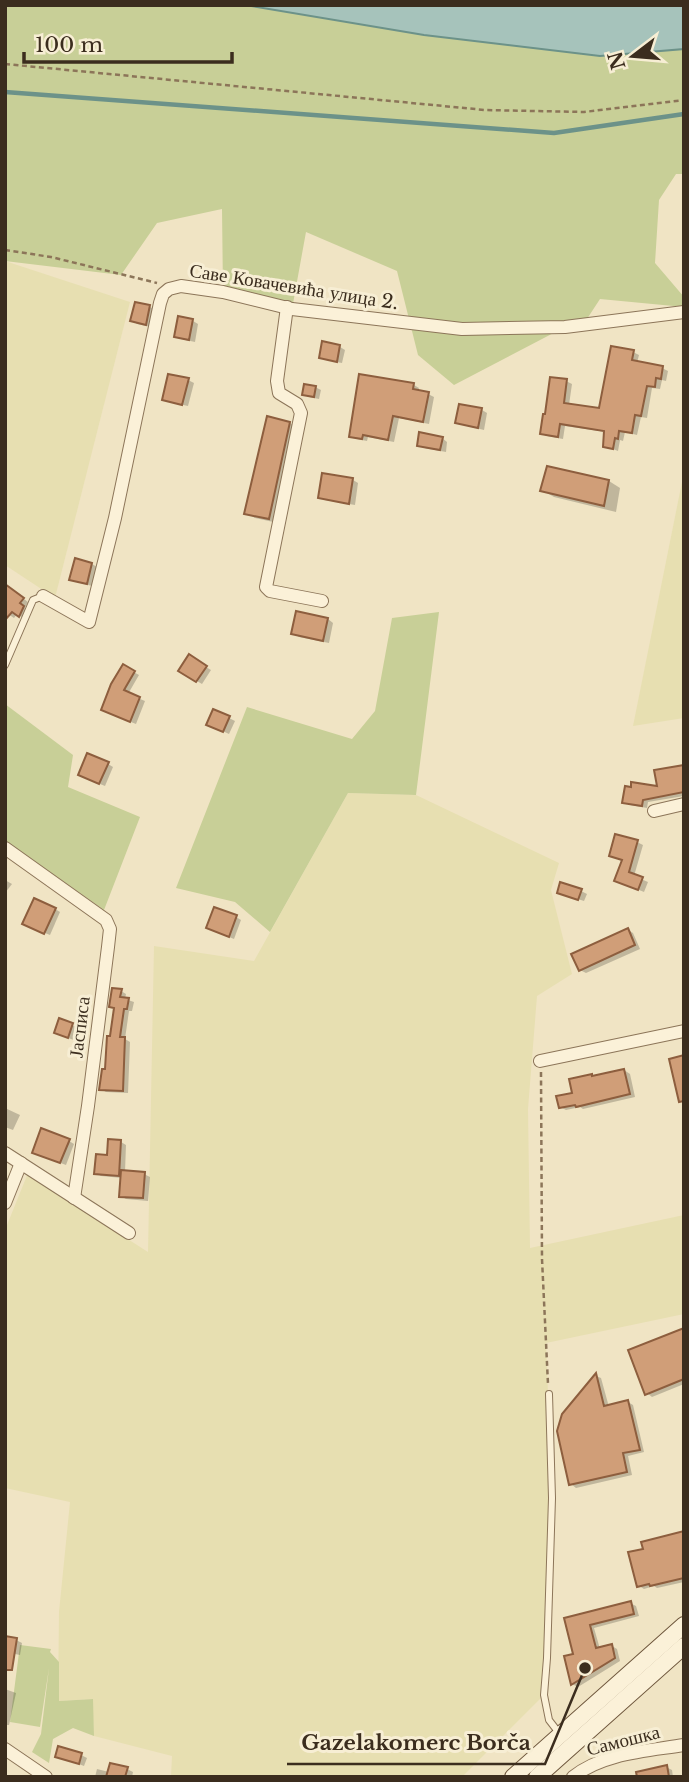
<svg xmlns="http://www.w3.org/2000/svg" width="689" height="1782" viewBox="0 0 689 1782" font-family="'Libre Baskerville',serif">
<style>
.farmland{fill:#e7dfb1}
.green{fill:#c8cf97}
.water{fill:#a6c3bb;stroke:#6c9289;stroke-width:2}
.shadow{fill:#0003}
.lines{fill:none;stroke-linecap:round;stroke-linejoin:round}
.stream{stroke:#6c9289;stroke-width:4.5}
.building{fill:#d09e78;stroke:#8d5e3e;stroke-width:2}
.lane-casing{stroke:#8c7559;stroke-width:8}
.street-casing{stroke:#8c7559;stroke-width:14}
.secondary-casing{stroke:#6e563c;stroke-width:18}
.path{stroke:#8c7559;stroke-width:2.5;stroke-dasharray:5 3.5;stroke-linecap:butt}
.lane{stroke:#fbf1d8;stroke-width:6}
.street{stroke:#fbf1d8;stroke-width:12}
.secondary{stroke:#fbf1d8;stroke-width:16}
.labels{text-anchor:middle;stroke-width:6;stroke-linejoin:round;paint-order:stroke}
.street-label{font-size:19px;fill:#3b2d1e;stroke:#f7eed4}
.leader{fill:none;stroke:#3b2d1e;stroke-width:2.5}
.callout-dot{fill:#3b2d1e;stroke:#f7eed4;stroke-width:2.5}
.callout-label{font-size:21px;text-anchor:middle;font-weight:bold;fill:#3b2d1e;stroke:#f7eed4;stroke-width:6;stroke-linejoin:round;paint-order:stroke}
</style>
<rect width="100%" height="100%" fill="#f0e4c4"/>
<g class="farmland">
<path d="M5,261L130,302L55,598L5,565Z"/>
<path d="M684,472V718L633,726Z"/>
<path d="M348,793L416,795L559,863L551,890L572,974L537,996L528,1109L530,1248L684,1215V1314L546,1343L552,1498L544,1695L462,1777H171L172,1756L94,1736L92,1699L58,1701L59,1612L70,1502L5,1488V1230L28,1173L65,1199L148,1252L154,946L254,961Z"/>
</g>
<g class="green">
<path d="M5,5H245L424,35L600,56L684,49V174H676L659,200L655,263L684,297V307L600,299L583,325L565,327L454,385L418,355L397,271L306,232L292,309L223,292L222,209L157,223L121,275L5,261Z"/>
<path d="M439,612L416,795L348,793L270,932L235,902L176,888L247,707L352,739L375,711L392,618Z"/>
<path d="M5,704L73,755L68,787L140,817L104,910L5,841Z"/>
<path d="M20,1645L51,1649L50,1652L59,1662V1701L93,1699L94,1736L73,1728L53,1739L49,1763L32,1752L41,1734L49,1668L40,1727L10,1722Z"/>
</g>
<path class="water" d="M245,5H684V49L600,56L424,35Z"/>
<g class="shadow">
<path d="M150,307L155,310L151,327L137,324L132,320Z"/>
<path d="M179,318L193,321L198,324L195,342L181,339L176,336Z"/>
<path d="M340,347L345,350L342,363L326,360L321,357Z"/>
<path d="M633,352L639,355L637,363L662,368L668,371L666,381L662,380L660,389L652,388L647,418L641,417L637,435L625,432L623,441L620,440L618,451L605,446L606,432L565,426L563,439L547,436L542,433L566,381L572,384L569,405L600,410Z"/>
<path d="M188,380L194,383L188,406L169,402Z"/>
<path d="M414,385L419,388L418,392L428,394L434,397L429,424L399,418L394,442L368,437L367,441L357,439L351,436Z"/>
<path d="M315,387L321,390L319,399L309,397L304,394Z"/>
<path d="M482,410L487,413L484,430L463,425L457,422Z"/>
<path d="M290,423L298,429L278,523L255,518L246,513Z"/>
<path d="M442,438L447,442L446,452L424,448L419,445Z"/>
<path d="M324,475L353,480L358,483L355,505L325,500L320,497Z"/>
<path d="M609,481L620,488L616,512L554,497L542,490Z"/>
<path d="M76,560L92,564L97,567L92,586L77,582L71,579Z"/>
<path d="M16,593L28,602L25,608L29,611L25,619L17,614L14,618L5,612Z"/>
<path d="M328,619L333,623L329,643L299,637L293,633Z"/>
<path d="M189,657L211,670L202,684L180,671Z"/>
<path d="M123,666L139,675L128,694L145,701L136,724L108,713Z"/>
<path d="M229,718L235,721L229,734L214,727Z"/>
<path d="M108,764L113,767L105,786L85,778Z"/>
<path d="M684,766V796L648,802L647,808L630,805L624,802L632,789L659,788Z"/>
<path d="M637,842L643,845L634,876L648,882L644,892L622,883L624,861L611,856Z"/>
<path d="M5,880L12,884L5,893Z"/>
<path d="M581,891L587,894L584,901L565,895Z"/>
<path d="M55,909L60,912L50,935L30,927Z"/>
<path d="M236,917L241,920L234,939L214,931Z"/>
<path d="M628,930L633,933L640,949L586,973L580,970Z"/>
<path d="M121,991L126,994L125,999L134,1002L132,1011H129L125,1039L130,1042L128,1093L106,1092L101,1089L107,1071Z"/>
<path d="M72,1025L78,1028L74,1040L62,1036Z"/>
<path d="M624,1070L630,1074L635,1097L583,1109L580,1107L566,1110L560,1107L594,1077Z"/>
<path d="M5,1108L20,1115L13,1130L5,1127Z"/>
<path d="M69,1141L74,1144L66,1165L39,1155Z"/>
<path d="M110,1141L121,1142L126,1145L125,1172L144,1174L150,1177L148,1201L126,1199L121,1196L122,1178L101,1176L96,1173L109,1157Z"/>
<path d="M684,1330V1384L652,1397L647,1393Z"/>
<path d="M596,1376L601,1378L609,1407L628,1402L633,1405L644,1452L628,1456L632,1475L576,1488L571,1484Z"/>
<path d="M684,1533V1582L657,1588L654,1586L644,1589L639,1586L645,1550Z"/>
<path d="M630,1603L636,1606L639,1616L594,1628L600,1649L612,1646L617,1649L620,1661L578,1687L572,1684L575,1655L566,1619Z"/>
<path d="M16,1640L22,1643L20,1655L5,1652Z"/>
<path d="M5,1689L16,1693L9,1725H5Z"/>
<path d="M81,1755L87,1758L84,1766L57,1756Z"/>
<path d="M666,1767L672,1770L673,1777H653Z"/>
<path d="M97,1769L109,1772L127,1769L133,1772L132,1777H95Z"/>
</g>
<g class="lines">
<path class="stream" d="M5,92L554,133L684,114"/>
</g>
<g class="building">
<path d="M135,302L150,305L146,325L130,321Z"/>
<path d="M178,316L193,319L189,340L174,337Z"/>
<path d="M322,341L340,345L337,362L319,358Z"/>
<path d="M611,346L634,350L632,360L663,366L661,379L656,378L655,387L647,386L641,416L635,415L632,433L619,431L618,439L615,438L613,449L603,447L604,431L560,424L558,437L540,434L543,414H545L550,377L567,379L564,403L599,408Z"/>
<path d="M168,374L189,378L182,405L162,400Z"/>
<path d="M359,374L414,383L413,389L429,392L423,422L393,416L388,440L363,435L362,439L349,437Z"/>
<path d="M304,384L316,386L314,397L302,395Z"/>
<path d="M459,404L482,408L478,428L455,423Z"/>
<path d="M267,416L290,422L269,519L244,514Z"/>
<path d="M419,432L443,437L440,450L417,446Z"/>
<path d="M547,466L609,480L604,506L540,491Z"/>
<path d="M322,473L353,478L349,504L318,498Z"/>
<path d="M75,558L92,563L87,584L69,580Z"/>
<path d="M5,584L24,598L20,603L24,606L19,617L12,612L5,620Z"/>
<path d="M296,611L328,618L323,641L291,634Z"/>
<path d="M189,654L207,666L196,682L178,671Z"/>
<path d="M123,664L135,671L124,690L140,697L130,722L101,710L111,684Z"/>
<path d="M213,709L230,716L223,732L206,725Z"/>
<path d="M87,753L109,762L99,784L78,775Z"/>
<path d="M684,765V792L643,800L642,806L622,803L625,786L631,787V782L657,786L654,770Z"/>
<path d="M615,834L638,840L629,872L643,877L638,890L614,881L622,860L609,856Z"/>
<path d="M560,882L582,889L578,900L557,893Z"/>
<path d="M34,898L56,908L44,934L22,924Z"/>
<path d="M214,907L237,915L229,937L206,928Z"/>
<path d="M628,928L635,945L579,971L571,954Z"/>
<path d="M112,988L122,989L120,997L129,998L127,1009H124L120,1037H125L123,1091L99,1090L102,1069H105L107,1036H110L114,1008L109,1007Z"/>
<path d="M59,1018L73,1023L68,1038L54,1033Z"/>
<path d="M684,1055V1101L679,1102L669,1059Z"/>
<path d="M624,1069L630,1094L576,1107L575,1105L559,1108L556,1096L572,1093L569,1079L592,1074V1076Z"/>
<path d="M41,1128L70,1139L60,1163L32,1153Z"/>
<path d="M108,1139L121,1140L119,1176L94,1174L96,1154L107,1155Z"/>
<path d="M121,1170L145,1172L143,1198L119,1197Z"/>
<path d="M684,1328V1379L645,1395L628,1350Z"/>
<path d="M596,1373L604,1406L628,1400L640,1450L623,1453L627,1472L569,1485L557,1431L562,1414Z"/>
<path d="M684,1531V1578L650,1586L649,1584L637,1587L628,1552L643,1549L641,1542Z"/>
<path d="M631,1601L634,1614L590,1625L596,1648L612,1644L615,1658L571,1685L564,1656L573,1654L564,1618Z"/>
<path d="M5,1636L17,1638L12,1670H5Z"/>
<path d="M58,1746L82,1753L79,1764L55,1757Z"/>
<path d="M110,1763L128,1767L125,1777H106Z"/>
<path d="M667,1765L669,1777H637L636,1772Z"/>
</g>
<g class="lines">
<g class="lane-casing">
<g id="lane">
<path d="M5,665L33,600L43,596"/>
<path d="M549,1394L552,1498L547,1658L544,1695L549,1720L559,1733"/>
</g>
</g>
<g class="street-casing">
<g id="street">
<path d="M287,307L277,381L279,393L297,404L301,413L266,587L270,591L322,601"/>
<path d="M43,596L89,622L115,518L160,303L163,294L169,289L181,286L223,292L292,309L462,329L565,327L684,312"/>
<path d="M654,811L684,804"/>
<path d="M5,848L106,920L110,929L108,947L88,1106L74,1198"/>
<path d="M540,1061L684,1031"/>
<path d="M5,1153L129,1233"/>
<path d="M5,1203L21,1163"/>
<path d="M5,1749L46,1777"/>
<path d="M573,1777C603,1753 647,1751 684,1745"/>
</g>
</g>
<g class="secondary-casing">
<g id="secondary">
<path d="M513,1777L684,1625"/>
<path d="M537,1777L684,1646"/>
</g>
</g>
<g class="path">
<path d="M5,64L485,110L584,112L684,100"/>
<path d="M5,250L51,257L157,283"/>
<path d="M541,1072L542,1259L548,1384"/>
</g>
<use href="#lane" class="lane"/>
<use href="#street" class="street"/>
<use href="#secondary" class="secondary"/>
</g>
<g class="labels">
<g class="street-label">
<text transform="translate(294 286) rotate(9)" y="7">Саве Ковачевића улица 2.</text>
<text transform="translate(79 1027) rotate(-83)" y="7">Јасписа</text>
<text transform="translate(623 1740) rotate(-14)" y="7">Самошка</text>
</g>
</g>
<path class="leader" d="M585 1668L545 1764H287"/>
<circle class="callout-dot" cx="585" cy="1668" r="7"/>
<g class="callout-label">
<text x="416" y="1750">Gazelakomerc Borča</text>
</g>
<rect width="689" height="1782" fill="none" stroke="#3b2d1e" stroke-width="14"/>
<g transform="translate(633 56) rotate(254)" stroke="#f7eed4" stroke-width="5" paint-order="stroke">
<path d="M0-5L12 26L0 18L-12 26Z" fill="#3b2d1e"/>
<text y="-10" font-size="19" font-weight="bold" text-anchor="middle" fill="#3b2d1e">N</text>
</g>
<path d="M24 52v10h208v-10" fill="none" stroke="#3b2d1e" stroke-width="3.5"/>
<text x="35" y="52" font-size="21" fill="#3b2d1e" stroke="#f7eed4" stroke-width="5" paint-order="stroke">100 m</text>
</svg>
